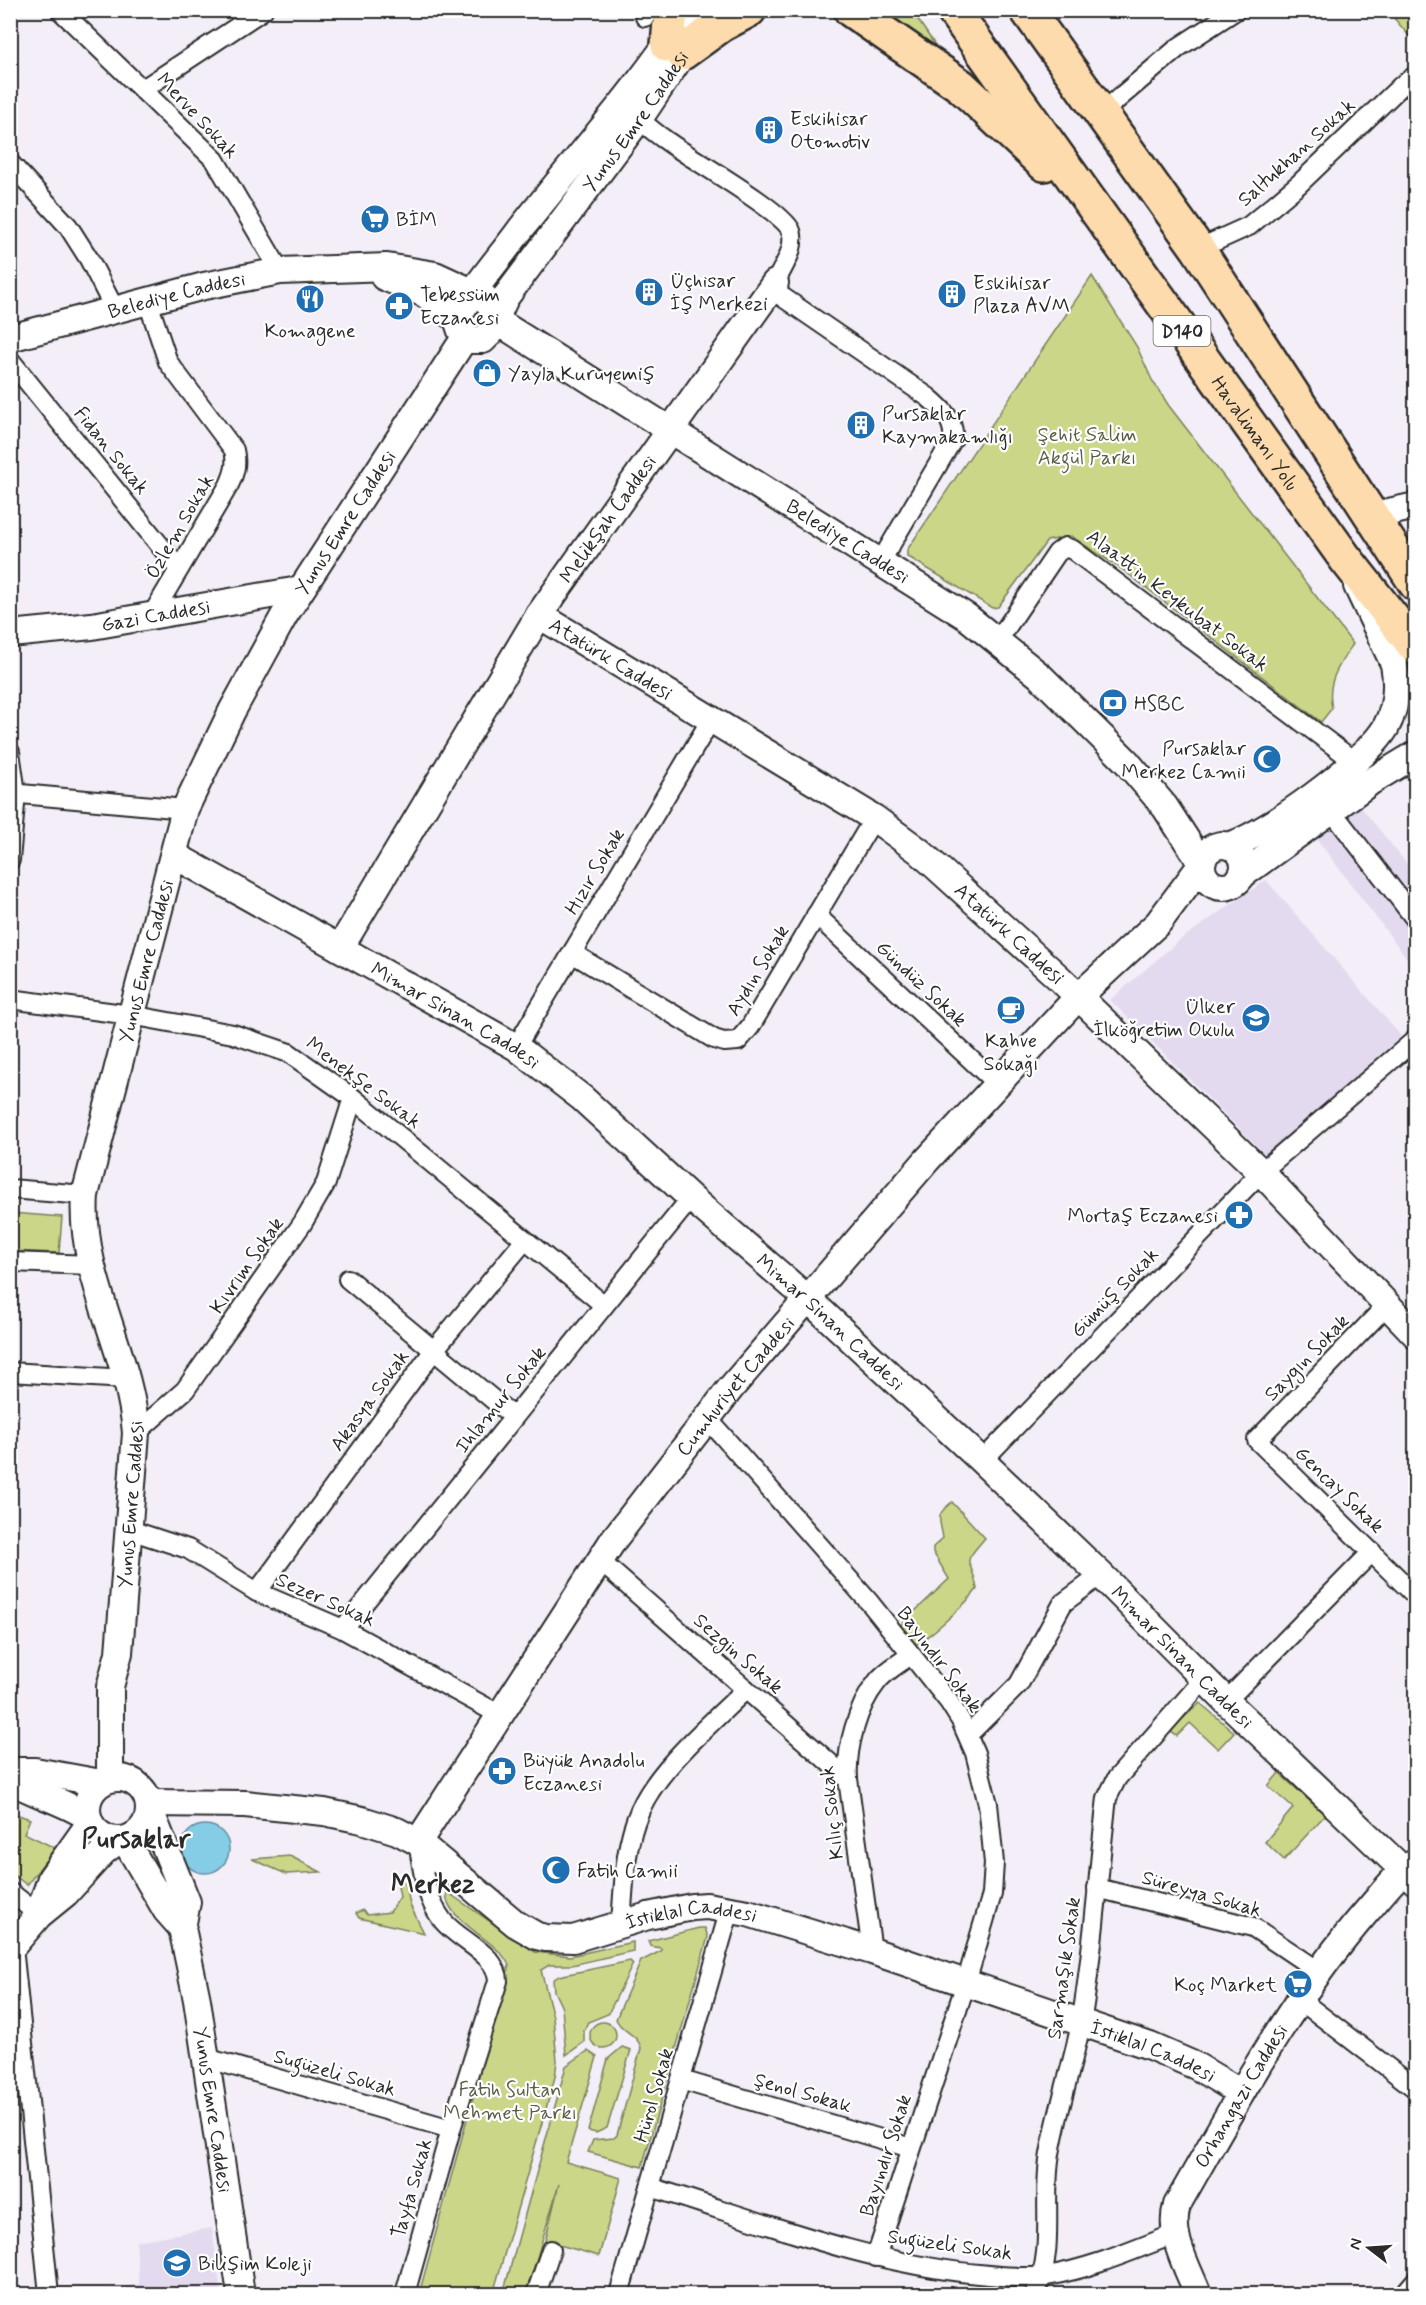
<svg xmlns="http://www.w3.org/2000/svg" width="1426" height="2305" viewBox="0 0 1426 2305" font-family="Mynerve,sans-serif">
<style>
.built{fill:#e4daef}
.green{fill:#cbd689;stroke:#7b805a;stroke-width:1.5}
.water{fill:#85cde6;stroke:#618c9b;stroke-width:1.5}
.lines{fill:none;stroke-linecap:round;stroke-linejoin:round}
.street-casing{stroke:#2b2b2b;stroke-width:22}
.secondary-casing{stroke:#2b2b2b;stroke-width:30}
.highway-casing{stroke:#2b2b2b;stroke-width:38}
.street{stroke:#fff;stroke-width:18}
.secondary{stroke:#fff;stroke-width:26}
.highway{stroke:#fedbac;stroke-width:33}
.labels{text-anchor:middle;stroke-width:4.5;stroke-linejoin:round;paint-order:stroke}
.shield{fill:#fff;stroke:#6b6b6b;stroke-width:1.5}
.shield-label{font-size:18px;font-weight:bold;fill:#2b2b2b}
.street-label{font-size:20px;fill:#2b2b2b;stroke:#fff}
.poi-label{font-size:20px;fill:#2b2b2b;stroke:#fff;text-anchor:start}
.park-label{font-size:20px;fill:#5b5e47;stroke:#fff}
.district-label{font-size:26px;font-weight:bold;fill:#2b2b2b;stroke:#fff}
</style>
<rect width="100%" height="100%" fill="#f3eef8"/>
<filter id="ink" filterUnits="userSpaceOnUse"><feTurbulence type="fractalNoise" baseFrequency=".0167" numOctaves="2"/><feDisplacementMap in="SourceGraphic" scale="12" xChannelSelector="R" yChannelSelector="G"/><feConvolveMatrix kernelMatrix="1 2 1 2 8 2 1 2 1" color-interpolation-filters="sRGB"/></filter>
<g filter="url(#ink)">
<g class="built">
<path d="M1357,802L1415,874V969L1316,838Z"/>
<path d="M1266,880L1401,1036L1266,1155L1110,1000L1181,939Z"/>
<path d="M212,2228L221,2294H82L139,2284L136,2241Z"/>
</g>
<g class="green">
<path d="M884,11H912L937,48Z"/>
<path d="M1388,11H1415V43Z"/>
<path d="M1092,276L1137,347L1152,380L1169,406L1353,644C1339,665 1326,682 1332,708L1321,722L1123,570L1071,536L1047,541L998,607L992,608L907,556V550Z"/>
<path d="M11,1213L62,1217L59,1253L11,1251Z"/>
<path d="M952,1502L985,1538C958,1569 972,1555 977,1589C969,1601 925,1642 912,1646L899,1626L949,1579L933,1552V1547L943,1538C940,1518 934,1516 952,1502Z"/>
<path d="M1200,1703L1234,1732L1218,1749L1190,1723L1177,1736L1169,1731Z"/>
<path d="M1279,1773L1325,1815L1284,1860L1265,1842L1293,1808L1268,1786Z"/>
<path d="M10,1812L30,1819L24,1833L55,1848L27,1885L11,1873Z"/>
<path d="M290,1856L321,1872L286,1874L252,1859Z"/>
<path d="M401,1878L406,1884L410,1905L424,1933L359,1918L356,1913L363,1910L367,1915L390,1912L400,1897L397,1881Z"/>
<path d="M447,1892L535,1952L570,1956L633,1942V1951L572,1965H549L541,1970L553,2017L557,2061L555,2077L493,2294H419L509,1966C503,1943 441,1919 447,1892Z"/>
<path d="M699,1928H705L708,1937L642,2167L588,2152L593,2140L614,2138L617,2135L641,2048C638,2034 621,2032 616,2019L641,1961L661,1951V1948L650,1946L648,1941Z"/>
<path d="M630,1961L633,1964L608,2014L588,2022L584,2030V2042L566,2055L562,2008L554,1991L553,1980L559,1976Z"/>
<circle cx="603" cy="2035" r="13"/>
<path d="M622,2047L631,2050L607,2128L596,2133L588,2131L608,2059Z"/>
<path d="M588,2051L597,2057L566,2162L621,2178L599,2256L545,2241L559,2184L526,2294H503L566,2066Z"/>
</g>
<circle class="water" cx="205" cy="1849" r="24"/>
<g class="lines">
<g class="street-casing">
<g id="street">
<path d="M60,10L215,160L280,271"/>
<path d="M645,17L647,10"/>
<path d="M143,89L263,10"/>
<path d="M1099,115L1179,47L1236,10"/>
<path d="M639,119C647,126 655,133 664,139C686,156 784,211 791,231C797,248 782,268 775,283L781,296L928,397C941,408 955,420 953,439L881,561"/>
<path d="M10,163L68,226L89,259L116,312"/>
<path d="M1198,249L1249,226L1299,184L1401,86L1416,75"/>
<path d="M148,302L168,362L234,450C237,463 235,472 229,485L152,615"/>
<path d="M10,360L179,569"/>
<path d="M998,640L1057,553L1065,547L1073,550L1354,761"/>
<path d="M10,752L16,793L10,860"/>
<path d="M10,793L185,809"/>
<path d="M1331,810L1416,920"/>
<path d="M816,915L997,1084"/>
<path d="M572,953L714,1039L724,1042L738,1041L750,1027L874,818"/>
<path d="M10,999L131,1015L233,1034L289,1053L353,1098L604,1305"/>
<path d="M516,1047L712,718"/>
<path d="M10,1189L85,1195"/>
<path d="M10,1262L92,1265"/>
<path d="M348,1279L514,1417"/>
<path d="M1387,1305L1257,1440L1416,1596"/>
<path d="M10,1372L126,1379"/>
<path d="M707,1418L870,1603L949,1702L961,1721L975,1753L988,1804L994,1863L992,1894L966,1983L876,2257"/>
<path d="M136,1433L185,1390L302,1224L326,1183L353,1098"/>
<path d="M982,1461L1261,1172L1416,1039"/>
<path d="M130,1530L188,1549L257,1592L343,1629L502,1716"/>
<path d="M600,1561L848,1779"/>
<path d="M257,1592L434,1350L525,1240"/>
<path d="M343,1629L691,1198"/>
<path d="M1226,1701L1372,1552"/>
<path d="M968,1735L1019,1684L1063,1603L1101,1575"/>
<path d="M1097,1888L1253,1927L1320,1972"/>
<path d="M10,1892L39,1915"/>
<path d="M621,1924C624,1886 624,1846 640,1810C658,1768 713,1722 746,1689"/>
<path d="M13,1947L49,2294"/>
<path d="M872,1951L848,1779C846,1748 857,1707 877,1682C885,1671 899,1664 909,1656"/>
<path d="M1300,2000L1416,2089"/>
<path d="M206,2058L451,2129"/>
<path d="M681,2080L911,2148"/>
<path d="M650,2187C757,2220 866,2263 978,2274C1000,2276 1024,2279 1046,2276C1091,2269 1133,2250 1175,2234"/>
<path d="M405,2294L451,2129L498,1981C498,1954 459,1941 443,1921C425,1898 423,1870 418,1842"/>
<path d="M536,2294L551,2250"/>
<path d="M619,2294L730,1909"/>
<path d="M1035,2294C1055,2252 1043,2206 1049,2160C1056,2114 1072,2069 1081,2023C1094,1949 1098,1872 1107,1798L1117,1778L1204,1679"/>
<path d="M1404,2294L1416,2280"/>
</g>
</g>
<g class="secondary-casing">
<g id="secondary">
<path d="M384,277L425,294L457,319"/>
<path id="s1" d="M10,338L204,286L280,271L387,267L435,275L485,298L495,312V320L493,330L483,340H470L461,331L457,319C473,287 499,259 520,230C577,157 640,88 690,10"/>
<path d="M1389,512L1416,506"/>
<path id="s2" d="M539,615L874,818L919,851L1059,978L1261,1172L1416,1335"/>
<path id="s3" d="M10,634L92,626L299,590"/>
<circle cx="1223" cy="866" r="21"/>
<path d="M1228,846C1265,836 1367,761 1386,727C1396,708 1398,685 1394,664L1357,586"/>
<path id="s4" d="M174,855L516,1047L582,1098L691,1198L808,1299L982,1461L1101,1575L1226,1701L1416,1882"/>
<path d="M1242,875L1370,782L1416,754"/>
<path id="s5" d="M340,948L539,615L775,283"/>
<path d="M10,1771H35L101,1783"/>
<circle cx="118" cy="1809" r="31"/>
<path id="s6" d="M110,1779V1687L119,1653L136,1433C130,1352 79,1277 85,1195L185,809L232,711L284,616L466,336"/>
<path d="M10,1780C36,1795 64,1801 88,1817"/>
<path id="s7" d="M149,1803L245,1804L324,1812L362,1820L397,1831L418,1842L516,1924L537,1936L546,1938L573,1939L648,1916L692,1907L707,1906L748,1913L872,1951L1150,2046L1196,2066L1241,2093"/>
<path id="s8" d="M150,1810L187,1902L182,1928L197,2000L241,2294"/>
<path d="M125,1840L166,1910L182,1928"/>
<path id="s9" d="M418,1842L614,1539L730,1389L927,1160L1078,997L1158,923L1202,864L1165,807L1126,761L1040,676L967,617L495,320L505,298L639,119L712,10"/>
<path d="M39,1914L51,1878L90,1823"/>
<path d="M10,1949L39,1915L66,1893L103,1852L117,1841"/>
<path id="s10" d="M1198,2294C1187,2266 1168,2235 1177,2205C1235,2104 1291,1998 1368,1910C1383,1893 1396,1874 1416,1862"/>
</g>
</g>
<g class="highway-casing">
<g id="highway">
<path d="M851,10L961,86L1044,164"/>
<path id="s11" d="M953,10L1345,558L1416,648"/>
<path d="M1027,10L1198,249L1416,584"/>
<path d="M668,45L671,10"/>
<path d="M682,53L721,25L749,10"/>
</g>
</g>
<use href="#street" class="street"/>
<use href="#secondary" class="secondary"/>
<use href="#highway" class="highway"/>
</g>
</g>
<defs>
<g id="building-disc" transform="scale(1.5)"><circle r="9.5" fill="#1f6fb2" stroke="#fff"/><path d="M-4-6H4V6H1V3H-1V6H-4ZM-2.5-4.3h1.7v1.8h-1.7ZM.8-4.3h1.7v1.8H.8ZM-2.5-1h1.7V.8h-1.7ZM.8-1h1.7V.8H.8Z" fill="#fff"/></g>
<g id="supermarket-disc" transform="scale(1.5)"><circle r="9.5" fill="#1f6fb2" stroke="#fff"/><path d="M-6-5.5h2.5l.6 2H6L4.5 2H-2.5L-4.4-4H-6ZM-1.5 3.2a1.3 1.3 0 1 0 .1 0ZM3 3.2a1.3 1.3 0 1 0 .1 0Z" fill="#fff"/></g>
<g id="restaurant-disc" transform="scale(1.5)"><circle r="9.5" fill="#1f6fb2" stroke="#fff"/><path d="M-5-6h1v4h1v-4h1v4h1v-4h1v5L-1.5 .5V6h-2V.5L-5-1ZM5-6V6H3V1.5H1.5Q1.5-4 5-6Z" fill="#fff"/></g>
<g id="pharmacy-disc" transform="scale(1.5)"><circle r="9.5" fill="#1f6fb2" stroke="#fff"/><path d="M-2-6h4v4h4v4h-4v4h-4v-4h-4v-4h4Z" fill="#fff"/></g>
<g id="shop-disc" transform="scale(1.5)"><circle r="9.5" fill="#1f6fb2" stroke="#fff"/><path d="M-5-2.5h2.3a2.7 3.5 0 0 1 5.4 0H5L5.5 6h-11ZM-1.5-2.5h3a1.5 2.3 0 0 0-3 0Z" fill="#fff"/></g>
<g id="bank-disc" transform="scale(1.5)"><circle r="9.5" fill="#1f6fb2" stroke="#fff"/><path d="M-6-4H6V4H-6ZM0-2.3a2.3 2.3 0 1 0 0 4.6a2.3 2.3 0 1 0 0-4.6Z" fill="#fff"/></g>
<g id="mosque-disc" transform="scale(1.5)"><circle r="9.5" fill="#1f6fb2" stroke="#fff"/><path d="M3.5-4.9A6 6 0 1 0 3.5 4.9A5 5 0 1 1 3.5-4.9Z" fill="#fff"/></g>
<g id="cafe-disc" transform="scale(1.5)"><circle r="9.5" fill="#1f6fb2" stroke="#fff"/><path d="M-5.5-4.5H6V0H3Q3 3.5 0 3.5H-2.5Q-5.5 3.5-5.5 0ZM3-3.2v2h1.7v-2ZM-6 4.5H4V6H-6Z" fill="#fff"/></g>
<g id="school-disc" transform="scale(1.5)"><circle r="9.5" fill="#1f6fb2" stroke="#fff"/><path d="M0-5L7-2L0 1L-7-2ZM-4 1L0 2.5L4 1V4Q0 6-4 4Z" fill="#fff"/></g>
</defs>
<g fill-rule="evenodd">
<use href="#building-disc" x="769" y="130"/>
<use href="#supermarket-disc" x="375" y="219"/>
<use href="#building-disc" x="649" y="292"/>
<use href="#building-disc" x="952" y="294"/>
<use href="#restaurant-disc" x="310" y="299"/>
<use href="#pharmacy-disc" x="399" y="306"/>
<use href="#shop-disc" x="487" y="373"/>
<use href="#building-disc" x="861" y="425"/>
<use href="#bank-disc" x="1113" y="703"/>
<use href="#mosque-disc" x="1267" y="759"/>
<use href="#cafe-disc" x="1011" y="1010"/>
<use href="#school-disc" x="1256" y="1018"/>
<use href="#pharmacy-disc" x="1239" y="1215"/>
<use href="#pharmacy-disc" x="502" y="1771"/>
<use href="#mosque-disc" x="556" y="1870"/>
<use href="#supermarket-disc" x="1298" y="1984"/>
<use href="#school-disc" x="177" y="2263"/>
</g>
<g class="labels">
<rect class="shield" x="1153.5" y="316" width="57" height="30" rx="4.5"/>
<g class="shield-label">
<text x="1182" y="337">D140</text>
</g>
<g class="street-label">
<text transform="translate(198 115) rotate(47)" y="7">Merve Sokak</text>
<text dy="7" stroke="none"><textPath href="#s9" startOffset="2402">Yunus Emre Caddesi</textPath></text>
<text transform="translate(1296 152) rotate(-42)" y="7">Saltukhan Sokak</text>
<text dy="7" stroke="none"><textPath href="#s1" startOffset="172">Belediye Caddesi</textPath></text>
<text dy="7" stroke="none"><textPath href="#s11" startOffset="520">Havalimanı Yolu</textPath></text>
<text transform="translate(112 450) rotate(51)" y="7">Fidan Sokak</text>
<text dy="7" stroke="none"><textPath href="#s5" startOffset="506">Melikşah Caddesi</textPath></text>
<text dy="7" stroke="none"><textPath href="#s6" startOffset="1320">Yunus Emre Caddesi</textPath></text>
<text transform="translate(179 526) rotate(-60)" y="7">Özlem Sokak</text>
<text transform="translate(848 541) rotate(32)" y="7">Belediye Caddesi</text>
<text transform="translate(1178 600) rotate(37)" y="7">Alaattin Keykubat Sokak</text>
<text dy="7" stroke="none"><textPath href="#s3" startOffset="147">Gazi Caddesi</textPath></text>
<text dy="7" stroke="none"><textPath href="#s2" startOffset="84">Atatürk Caddesi</textPath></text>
<text transform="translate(594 871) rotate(-59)" y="7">Hızır Sokak</text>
<text dy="7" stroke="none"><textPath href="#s2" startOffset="570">Atatürk Caddesi</textPath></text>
<text dy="7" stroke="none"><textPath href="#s6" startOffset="834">Yunus Emre Caddesi</textPath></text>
<text transform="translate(757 970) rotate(-59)" y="7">Aydın Sokak</text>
<text transform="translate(922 983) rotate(43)" y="7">Gündüz Sokak</text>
<text dy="7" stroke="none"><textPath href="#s4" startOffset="324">Mimar Sinan Caddesi</textPath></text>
<text transform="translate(364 1082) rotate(37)" y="7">Menekşe Sokak</text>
<text transform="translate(246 1265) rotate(-55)" y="7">Kıvrım Sokak</text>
<text transform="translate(1114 1292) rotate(-46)" y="7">Gümüş Sokak</text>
<text dy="7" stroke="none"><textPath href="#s4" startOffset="810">Mimar Sinan Caddesi</textPath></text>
<text transform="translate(1306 1357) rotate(-46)" y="7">Saygın Sokak</text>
<text dy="7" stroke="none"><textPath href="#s9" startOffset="556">Cumhuriyet Caddesi</textPath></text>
<text transform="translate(500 1399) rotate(-51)" y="7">Ihlamur Sokak</text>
<text transform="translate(369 1400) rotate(-54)" y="7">Akasya Sokak</text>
<text transform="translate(1340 1489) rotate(44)" y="7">Gencay Sokak</text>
<text dy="7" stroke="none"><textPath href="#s6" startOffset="276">Yunus Emre Caddesi</textPath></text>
<text transform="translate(326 1599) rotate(24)" y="7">Sezer Sokak</text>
<text transform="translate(739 1653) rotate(41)" y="7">Sezgin Sokak</text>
<text dy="7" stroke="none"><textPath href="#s4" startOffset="1296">Mimar Sinan Caddesi</textPath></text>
<text transform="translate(940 1659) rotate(53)" y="7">Bayındır Sokak</text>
<text transform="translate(831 1813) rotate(-96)" y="7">Kılıç Sokak</text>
<text transform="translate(1202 1893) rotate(16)" y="7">Süreyya Sokak</text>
<text dy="7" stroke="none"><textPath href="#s7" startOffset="585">İstiklal Caddesi</textPath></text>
<text transform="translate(1063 1968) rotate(-82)" y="7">Sarmaşık Sokak</text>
<text dy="7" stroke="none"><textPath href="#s7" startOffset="1071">İstiklal Caddesi</textPath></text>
<text transform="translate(335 2072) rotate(16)" y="7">Sugüzeli Sokak</text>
<text transform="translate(803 2092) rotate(16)" y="7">Şenol Sokak</text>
<text transform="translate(653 2095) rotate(-74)" y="7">Hürol Sokak</text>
<text dy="7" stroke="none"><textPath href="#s10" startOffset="220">Orhangazi Caddesi</textPath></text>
<text dy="7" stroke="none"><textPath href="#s8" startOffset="310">Yunus Emre Caddesi</textPath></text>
<text transform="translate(885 2155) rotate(-72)" y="7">Bayındır Sokak</text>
<text transform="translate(411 2188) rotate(-74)" y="7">Tayfa Sokak</text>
<text transform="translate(950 2244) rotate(8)" y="7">Sugüzeli Sokak</text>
</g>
<g class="poi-label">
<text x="790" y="125">Eskihisar<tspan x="790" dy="23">Otomotiv</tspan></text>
<text x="396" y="226">BİM</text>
<text x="670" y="287">Üçhisar<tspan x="670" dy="23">İş Merkezi</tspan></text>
<text x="973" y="289">Eskihisar<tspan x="973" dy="23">Plaza AVM</tspan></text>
<text x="420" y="301">Tebessüm<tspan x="420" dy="23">Eczanesi</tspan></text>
<text x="310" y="337" text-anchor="middle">Komagene</text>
<text x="508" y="380">Yayla Kuruyemiş</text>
<text x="882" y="420">Pursaklar<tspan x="882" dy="23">Kaymakamlığı</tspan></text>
<text x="1134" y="710">HSBC</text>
<text x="1246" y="755" text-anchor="end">Pursaklar<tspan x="1246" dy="23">Merkez Camii</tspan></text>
<text x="1235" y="1013" text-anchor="end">Ülker<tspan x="1235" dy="23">İlköğretim Okulu</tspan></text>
<text x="1011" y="1047" text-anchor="middle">Kahve<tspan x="1011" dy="23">Sokağı</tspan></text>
<text x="1218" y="1222" text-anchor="end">Mortaş Eczanesi</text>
<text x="523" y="1767">Büyük Anadolu<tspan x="523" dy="23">Eczanesi</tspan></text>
<text x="577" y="1877">Fatih Camii</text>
<text x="1277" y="1991" text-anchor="end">Koç Market</text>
<text x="198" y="2270">Bilişim Koleji</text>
</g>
<g class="park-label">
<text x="1087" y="441">Şehit Salim<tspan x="1087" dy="23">Akgül Parkı</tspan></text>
<text x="510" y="2096">Fatih Sultan<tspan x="510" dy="23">Mehmet Parkı</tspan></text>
</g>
<g class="district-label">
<text x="136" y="1847">Pursaklar</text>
<text x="433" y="1892">Merkez</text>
</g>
</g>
<rect width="1426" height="2305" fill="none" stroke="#fff" stroke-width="36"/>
<rect x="18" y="18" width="1390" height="2269" fill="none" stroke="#2b2b2b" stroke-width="2" filter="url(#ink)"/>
<g transform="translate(1369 2248) rotate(287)" stroke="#ffffff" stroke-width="4.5" paint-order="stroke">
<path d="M0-4.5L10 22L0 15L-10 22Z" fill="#2b2b2b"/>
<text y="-9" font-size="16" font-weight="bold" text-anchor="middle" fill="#2b2b2b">N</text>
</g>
</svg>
